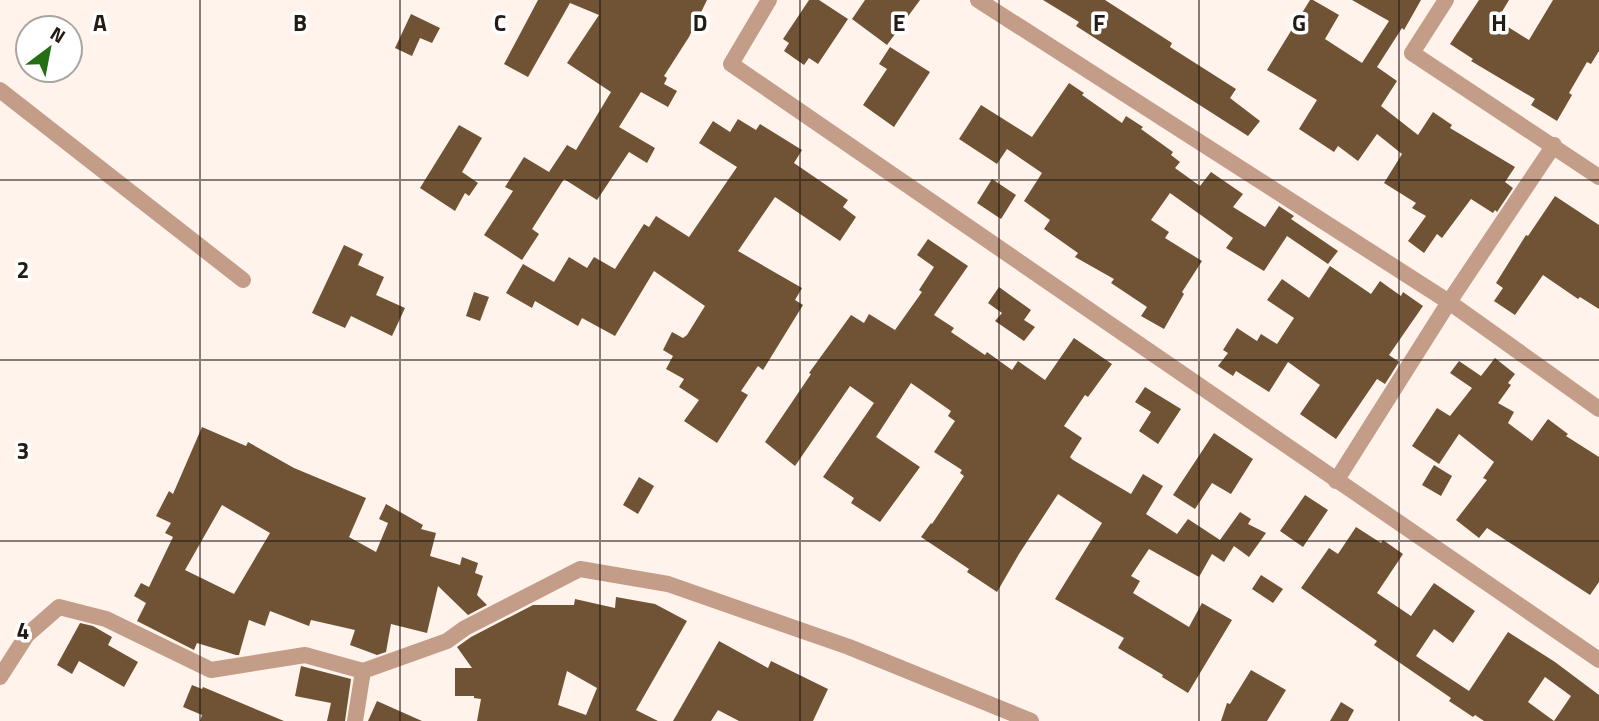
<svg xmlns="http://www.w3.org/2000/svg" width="1599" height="721" viewBox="0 0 1599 721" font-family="'Titillium Web',sans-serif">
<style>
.building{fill:#6f5334;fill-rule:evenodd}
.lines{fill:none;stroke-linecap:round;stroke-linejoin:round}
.minor{stroke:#c39d88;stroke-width:16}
.grid{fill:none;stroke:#251b15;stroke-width:2;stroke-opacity:0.55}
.grid-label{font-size:23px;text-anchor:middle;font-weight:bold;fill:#251b15;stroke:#fff;stroke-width:7;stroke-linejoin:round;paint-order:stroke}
</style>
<rect width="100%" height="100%" fill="#fff3ec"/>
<g class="building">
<path d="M538,0H707L689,37L664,76L667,78L664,84L677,91L668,107L641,92L619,127L655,148L647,163L629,152L597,200L564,179L532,229L539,234L522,260L484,235L513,191L505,187L524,157L549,172L567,145L576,150L611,92L567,63L599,15L570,3L528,77L504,64Z"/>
<path d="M809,0H819L848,19L818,64L809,58L804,65L784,51L789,43L783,39Z"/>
<path d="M865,0H920L887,45L852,19Z"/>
<path d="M1043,0H1105L1172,43L1170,47L1236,89L1230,98L1260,121L1248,136L1076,26L1079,22Z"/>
<path d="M1310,0H1313L1339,15L1325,39L1362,63L1389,21L1352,0H1421L1404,30L1402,28L1377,67L1397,81L1381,106L1418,135L1433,112L1452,125L1450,128L1515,167L1505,182L1513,188L1497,212L1495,210L1493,213L1471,199L1442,238L1437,234L1424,253L1408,241L1426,216L1412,208L1416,203L1384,183L1402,154L1377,134L1358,161L1338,146L1334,152L1299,129L1317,100L1267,70Z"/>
<path d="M1479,0H1509L1497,20L1529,40L1553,0H1599V51L1591,64L1587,62L1569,93L1572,95L1557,121L1531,105L1535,99L1471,61L1473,59L1450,44Z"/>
<path d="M411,14L440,28L432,43L420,38L412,56L395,48Z"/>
<path d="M890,47L930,72L894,127L863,105L887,69L879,64Z"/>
<path d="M1069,83L1084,93L1082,95L1122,123L1126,116L1143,127L1141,129L1173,152L1171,155L1180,162L1175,168L1200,186L1211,172L1243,194L1233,207L1265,227L1279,206L1294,216L1291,219L1338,251L1328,264L1287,236L1264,271L1226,248L1233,238L1170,193L1151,220L1169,232L1165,238L1202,261L1182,292L1184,294L1164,329L1141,316L1147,307L1111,283L1114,279L1075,257L1078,253L1044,229L1050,220L1024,201L1042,173L1007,149L997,164L959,139L981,105L1032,137Z"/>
<path d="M738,119L756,130L760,124L802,150L794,163L848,200L843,207L856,217L840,241L775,197L738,251L802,288L795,300L803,305L763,370L758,366L741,391L748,395L717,443L684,421L699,400L679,387L684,379L666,369L673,356L663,350L672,332L683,338L687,335L705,306L654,271L615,336L582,318L578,326L535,301L532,308L506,293L523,264L554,282L569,257L587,268L594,257L615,269L644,224L649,227L656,216L689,237L737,167L699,143L713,121L730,132Z"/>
<path d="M459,125L482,138L462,172L478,183L469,196L465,193L455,211L420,188Z"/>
<path d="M992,179L1016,195L1001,219L977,203Z"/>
<path d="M1555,196L1599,225V309L1580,297L1578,299L1543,275L1515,315L1494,301L1503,288L1496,283L1526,235L1528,236Z"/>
<path d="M928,239L968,266L934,315L954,328L951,332L985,355L987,352L1012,370L1018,361L1045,380L1074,338L1112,364L1088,397L1085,395L1064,426L1082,438L1070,457L1073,460L1131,494L1143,474L1163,486L1146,514L1177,534L1188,519L1220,540L1240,512L1251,519L1248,524L1266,533L1249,557L1234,546L1224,562L1212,554L1199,577L1149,549L1131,576L1140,581L1133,593L1189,627L1202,603L1232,620L1188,693L1162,677L1163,675L1118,648L1124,638L1055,599L1102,523L1058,494L1019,554L997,592L967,572L969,569L921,537L931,523L932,524L964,476L960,473L962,470L934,452L955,421L948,416L951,411L911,383L876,437L920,467L880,522L851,503L854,498L823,477L874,403L850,386L795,466L765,442L811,374L809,373L851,315L864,323L869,314L895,330L922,292L919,290L934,267L917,255Z"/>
<path d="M344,245L363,254L358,265L384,277L376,295L405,308L392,336L351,316L345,328L312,313Z"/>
<path d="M1330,266L1371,294L1380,281L1401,296L1403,292L1423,306L1389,355L1399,362L1385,384L1377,379L1336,439L1300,414L1320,385L1288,362L1269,392L1236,371L1233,376L1218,366L1228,353L1223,350L1237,328L1257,341L1261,334L1277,344L1294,318L1267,300L1282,279L1309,298Z"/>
<path d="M999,287L1031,310L1024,320L1035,327L1024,341L995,321L1002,313L988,303Z"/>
<path d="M474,292L489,297L480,321L466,316Z"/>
<path d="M1495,358L1515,374L1508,383L1511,385L1498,403L1514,412L1508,423L1532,441L1548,419L1568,434L1566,436L1599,457V582L1590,595L1487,528L1479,538L1456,520L1487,480L1483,478L1494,462L1459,434L1439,464L1412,446L1437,408L1450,416L1472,388L1450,373L1459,361L1481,376Z"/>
<path d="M1145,387L1181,409L1158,444L1139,431L1151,412L1135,402Z"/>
<path d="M202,427L246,446L248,442L294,468L366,498L349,537L376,552L388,523L379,519L386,504L423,525L421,529L436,533L430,556L460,565L462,557L478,563L475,573L483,576L477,595L487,605L468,615L438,586L427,633L391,624L386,652L377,655L350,645L355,630L311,620L309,626L270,611L265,626L249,620L239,655H236L197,643L194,650L137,621L146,603L134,596L141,583L149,587L173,537L165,533L171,523L156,516L169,491L173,494ZM222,505L270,533L234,594L185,570Z"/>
<path d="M1214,433L1253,459L1231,494L1212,483L1195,509L1173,495Z"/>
<path d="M1434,465L1452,476L1441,496L1422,485Z"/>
<path d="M639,477L654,486L638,514L623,505Z"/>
<path d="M1305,495L1328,510L1303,547L1280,531Z"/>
<path d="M1356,527L1381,543L1383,540L1403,554L1377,593L1411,616L1434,583L1475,611L1453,643L1434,629L1416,656L1469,691L1508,632L1555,662L1599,695V721H1554L1571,696L1545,677L1528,702L1554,721H1484L1475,715L1473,717L1449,701L1451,698L1374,645L1377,641L1301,588L1329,548L1338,554Z"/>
<path d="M1261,575L1283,589L1273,603L1252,589Z"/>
<path d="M616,597L655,604L687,621L636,710L658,721H477L481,699L474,698V696H455V668H472L457,647L471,637L533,605H574L575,599L615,608ZM567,671L597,688L586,715L558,705Z"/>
<path d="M80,623L93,626L112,637L108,645L138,662L124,687L79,661L72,674L57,665Z"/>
<path d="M719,641L768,668L771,661L828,689L813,721H739L718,710L711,721H673Z"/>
<path d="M301,666L351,679L345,721H327L331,703L295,696Z"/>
<path d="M1251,670L1286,690L1267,721H1221L1227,703L1230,704Z"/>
<path d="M192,685L202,689L203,687L284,721H200L202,715L183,707Z"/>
<path d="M377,701L422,721H368Z"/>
<path d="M1341,702L1354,710L1348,721H1330Z"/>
</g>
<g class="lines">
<g class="minor">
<path d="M769,0L731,64L1599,660"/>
<path d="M978,0L1449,302L1599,409"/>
<path d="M1446,0L1412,53L1599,177"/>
<path d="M0,90L243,280"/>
<path d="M1336,481L1449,302L1554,145"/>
<path d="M0,677L27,635L59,607L106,619L211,670L305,655L363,671"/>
<path d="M355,721L363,671L447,641L465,628L580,569L668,584L849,647L1031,721"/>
</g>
</g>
<path class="grid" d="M200,0V721M400,0V721M600,0V721M800,0V721M999,0V721M1199,0V721M1399,0V721M0,180H1599M0,360H1599M0,541H1599"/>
<g class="grid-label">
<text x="100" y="31">A</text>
<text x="300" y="31">B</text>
<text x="500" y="31">C</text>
<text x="700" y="31">D</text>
<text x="899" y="31">E</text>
<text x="1099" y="31">F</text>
<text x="1299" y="31">G</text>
<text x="1499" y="31">H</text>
<text x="23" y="278">2</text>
<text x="23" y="459">3</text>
<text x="23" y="639">4</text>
</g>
<g transform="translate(49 49) rotate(32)"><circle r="33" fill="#ffffff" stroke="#a8a4a1" stroke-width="2"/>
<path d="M0-5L12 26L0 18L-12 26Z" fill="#246f12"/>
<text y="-10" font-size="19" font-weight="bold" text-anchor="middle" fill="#251b15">N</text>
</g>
</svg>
